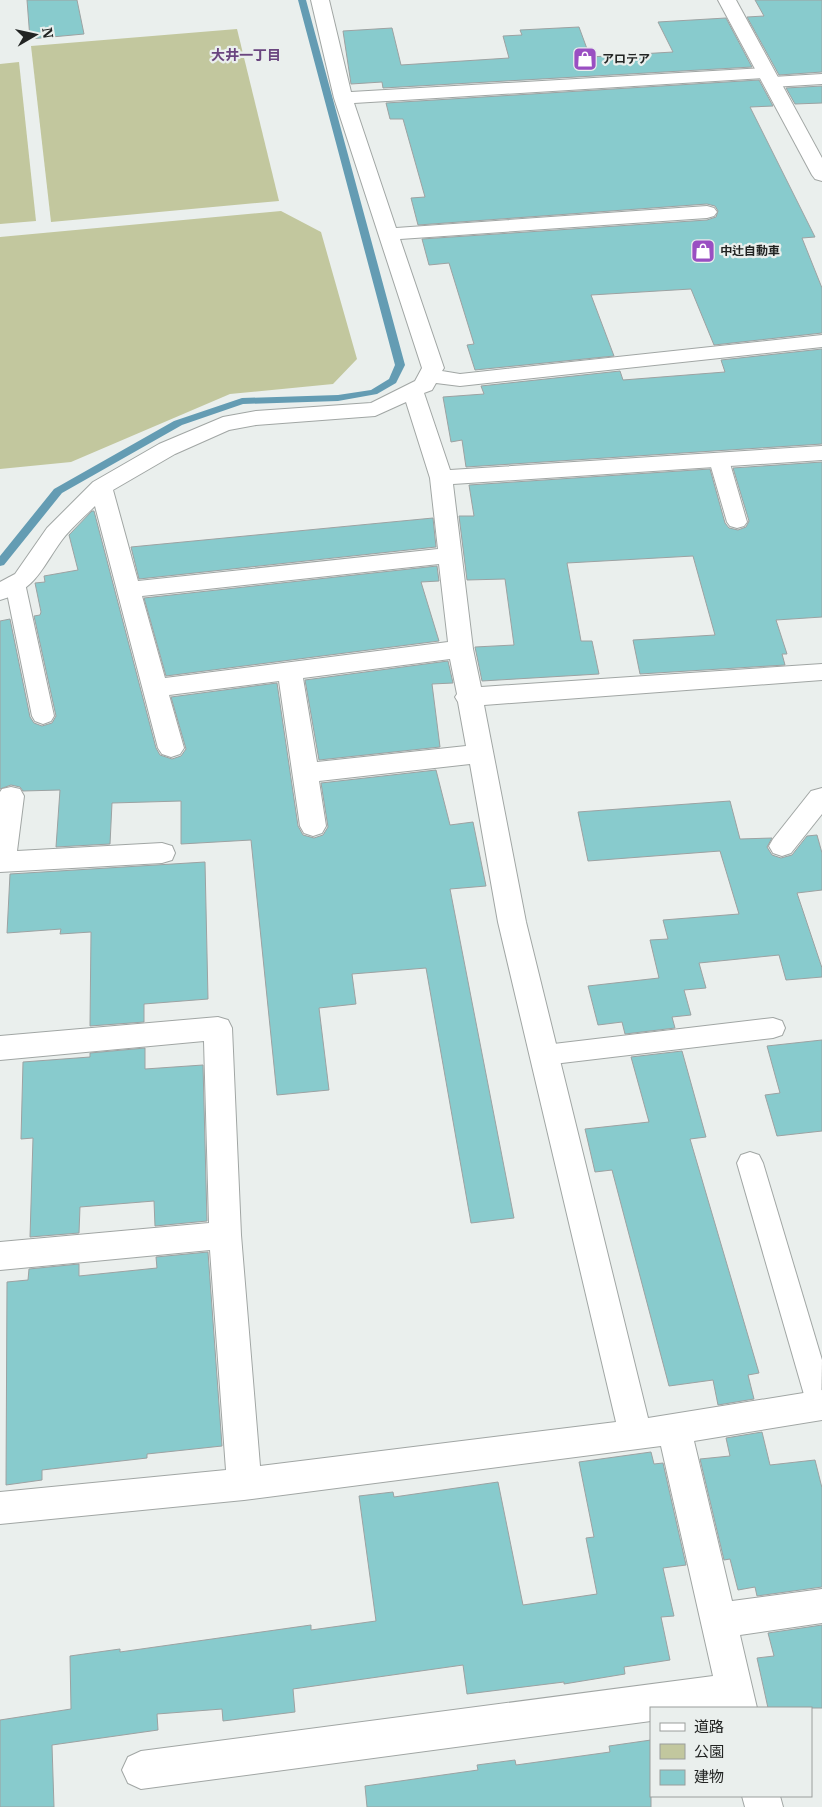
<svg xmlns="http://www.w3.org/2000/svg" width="822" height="1807" viewBox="0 0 822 1807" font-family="'IBM Plex Serif','Noto Sans JP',serif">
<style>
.green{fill:#c2c79e}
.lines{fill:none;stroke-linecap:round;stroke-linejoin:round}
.stream{fill:#649cb3;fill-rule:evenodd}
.building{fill:#88cbcd;stroke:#9da2a2}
.service-casing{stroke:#a1a6a4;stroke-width:2}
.minor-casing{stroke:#a1a6a4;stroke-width:2}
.tertiary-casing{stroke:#a1a6a4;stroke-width:2}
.service{fill:#fff;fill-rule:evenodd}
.minor{fill:#fff;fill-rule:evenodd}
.tertiary{fill:#fff;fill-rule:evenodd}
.labels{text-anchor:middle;stroke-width:4.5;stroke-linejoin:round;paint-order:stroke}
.far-poi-label{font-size:12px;font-weight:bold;fill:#222423;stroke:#eaefed;text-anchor:start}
.far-neighbourhood-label{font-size:14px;font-weight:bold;fill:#6a457f;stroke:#eaefed}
</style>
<rect width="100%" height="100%" fill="#eaefed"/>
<g class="green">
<path d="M237,29L279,201L51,222L31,46Z"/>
<path d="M19,62L36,221L0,224V64Z"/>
<path d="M281,211L321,232L357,359L333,384L230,394L71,462L0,469V237Z"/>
</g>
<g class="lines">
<path class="stream" d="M298,0H306L405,365L396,383L377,394L338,401L243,404L182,425L62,493L4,565L0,566V556L54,489L174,421L242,398L338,395L371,390L389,379L395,365Z"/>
</g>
<g class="building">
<path d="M27,0H77L84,34L30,39Z"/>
<path d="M755,0H822V72L779,75L747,17L764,16Z"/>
<path d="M726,18L752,67L383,88L382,82L351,84L343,31L392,28L401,65L509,58L503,36L522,35L520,30L579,27L590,57L673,52L658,22Z"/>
<path d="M759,80L773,106L750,107L815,237L802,238L822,288V333L714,345L691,289L591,295L614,356L475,370L467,345L474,344L449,263L429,265L422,239L707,220L716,217L718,211L715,206L707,204L418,225L411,198L425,197L403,119H390L386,103Z"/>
<path d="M822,86V103L795,104L786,88Z"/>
<path d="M822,349V444L466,467L462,440L451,442L443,397L484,394L481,386L620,371L623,380L725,372L721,360Z"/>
<path d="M822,462V617L776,620L787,654H782L785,665L640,674L633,640L715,635L693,556L567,563L581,641H592L599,674L482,681L475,647L514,645L505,579L467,580L459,516H474L469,485L710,469L725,523L729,528L738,530L746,527L749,521L733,468Z"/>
<path d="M92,511H94L156,748L160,755L172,759L181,756L186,749L171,697L277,683L298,826L303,835L314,838L323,835L328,827L321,783L436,770L450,825L473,822L486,886L450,889L514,1218L471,1223L426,968L352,974L356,1004L319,1008L329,1090L277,1095L251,840L181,844V801L112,803L110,844L56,847L60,790L23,791L20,787L11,785L0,789V621L10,619L30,717L34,723L42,726L52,723L56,716L34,616L40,615L41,612L35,583L45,582L44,576L78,570L69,535Z"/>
<path d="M433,518L436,547L139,579L131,547Z"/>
<path d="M437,566L439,581L421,582L439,641L166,676L144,598Z"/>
<path d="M448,661L453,683L432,684L440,747L319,760L305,680Z"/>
<path d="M730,801L740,839L772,838L767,847L772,855L781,858L792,855L807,836L817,835L822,853V890L797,893L822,968V977L786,980L779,955L699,963L706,988L684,990L691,1015L672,1017L675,1028L625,1034L622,1022L598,1025L588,986L659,978L650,940L668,939L663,920L739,914L720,851L588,861L578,812Z"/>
<path d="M205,862L208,999L144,1004V1022L90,1026L91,932L60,934L61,929L7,933L10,874Z"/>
<path d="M822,1040V1131L777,1136L765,1095L780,1093L767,1046Z"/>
<path d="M145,1048V1069L203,1065L207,1221L155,1226L154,1201L80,1207L79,1233L30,1237L33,1138L21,1139L23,1062L90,1057V1053Z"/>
<path d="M682,1051L706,1137L690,1139L759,1373L748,1375L754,1399L718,1405L713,1380L669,1386L612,1170L595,1172L585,1129L649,1122L631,1057Z"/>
<path d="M208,1252L222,1446L147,1454V1458L42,1470V1480L6,1485L7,1282L28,1280L29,1269L79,1264V1276L157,1268L156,1257Z"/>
<path d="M762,1432L770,1465L815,1460L822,1488V1587L757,1596L755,1587L738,1590L730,1559L724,1560L700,1459L730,1456L726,1438Z"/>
<path d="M651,1452L654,1464L663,1463L686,1565L663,1568L674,1616L661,1617L670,1660L624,1667L625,1674L564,1684V1682L467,1694L463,1665L293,1689L295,1712L223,1721L222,1709L157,1714L158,1730L52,1745L54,1807H0V1720L71,1709L70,1656L120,1649V1652L311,1625V1630L376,1621L359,1496L393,1492L394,1497L498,1482L523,1605L597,1594L586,1538L594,1537L579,1462Z"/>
<path d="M822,1625V1708H768L757,1658L774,1656L768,1633Z"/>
<path d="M651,1740V1807H367L365,1786L478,1770L477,1765L515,1760L516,1765L610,1752L609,1746Z"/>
</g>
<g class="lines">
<g class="service-casing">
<g id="service">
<path d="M719,454L726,456L729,460L747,522L744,526L737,528L730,526L727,522L709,460L712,456Z"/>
<path d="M15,576L22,578L25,583L54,716L51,721L43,724L35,721L32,716L5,583L8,578Z"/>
<path d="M773,1018L782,1021L785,1028L782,1035L773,1038L545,1065L536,1062L532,1055L536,1048L545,1045Z"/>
<path d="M750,1152L759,1155L763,1163L822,1360L821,1418L811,1414L807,1405L737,1163L741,1155Z"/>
</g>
</g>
<g class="minor-casing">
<g id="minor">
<path d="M311,0H329L351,92L766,68L772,69L775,73L773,77L822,74V84L772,87L766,86L763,82L765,78L354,103L396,228L707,206L714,208L717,212L714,216L707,218L400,239L444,368L442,371L460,374L822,335V347L460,386L436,383L432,390L424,393L450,470L822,446V460L453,484L473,649L481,687L822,664V680L484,705L526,922L648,1418L822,1390V1420L694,1441L732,1601L822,1589V1623L740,1635L757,1708H651V1721L141,1789L128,1783L122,1770L128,1757L141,1751L713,1676L661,1446L244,1500L0,1524V1492L226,1470L210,1250L0,1270V1242L209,1223L204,1041L0,1060V1036L218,1017L228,1020L232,1028L241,1235L260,1466L616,1422L498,922L470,764L319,781L326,826L322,833L313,836L304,833L300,826L279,681L169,695L184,748L180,754L171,757L162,754L158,748L95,506C84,517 71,528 62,540C42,567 36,590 0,600V582L15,574L47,528L93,482L159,444L223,417L256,411L371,403L415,381L422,368L334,98ZM406,402L430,478L438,549L138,581L113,490L175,454L229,430L256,425L375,416ZM439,564L448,642L165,678L142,596ZM450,659L457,694L455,697L458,702L466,746L317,762L303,678Z"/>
<path d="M11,787L20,789L24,796L17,851L162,843L172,846L175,853L172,860L162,863L0,872V792L2,789Z"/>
<path d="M822,788V814L791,853L782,856L773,853L769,846L773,839L811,791Z"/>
<path d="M742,1796H780L783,1807H745Z"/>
</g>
</g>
<g class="tertiary-casing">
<path id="tertiary" d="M718,0H736L822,158V181L815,179L812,175Z"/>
</g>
<use href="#service" class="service"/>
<use href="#minor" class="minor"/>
<use href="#tertiary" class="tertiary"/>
</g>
<defs>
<g id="shop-square" transform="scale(1.25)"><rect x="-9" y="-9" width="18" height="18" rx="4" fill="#9a4fc2" stroke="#eaefed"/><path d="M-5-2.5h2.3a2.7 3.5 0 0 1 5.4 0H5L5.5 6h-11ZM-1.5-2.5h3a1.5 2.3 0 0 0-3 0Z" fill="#fff"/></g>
</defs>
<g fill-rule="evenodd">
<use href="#shop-square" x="585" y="59"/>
<use href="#shop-square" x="703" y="251"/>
</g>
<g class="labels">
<g class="far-poi-label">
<text x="602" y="63">アロテア</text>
<text x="720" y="255">中辻自動車</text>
</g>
<g class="far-neighbourhood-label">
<text x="246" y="60">大井一丁目</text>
</g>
</g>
<rect x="650" y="1707" width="162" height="90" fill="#eaefed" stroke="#9a9e9c"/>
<rect x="660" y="1723" width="25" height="8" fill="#ffffff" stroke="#9a9e9c"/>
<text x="694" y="1732" font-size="15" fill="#222423">道路</text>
<rect x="660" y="1744" width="25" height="15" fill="#c2c79e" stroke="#9a9e9c"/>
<text x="694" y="1757" font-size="15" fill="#222423">公園</text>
<rect x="660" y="1770" width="25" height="15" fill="#88cbcd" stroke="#9a9e9c"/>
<text x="694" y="1782" font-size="15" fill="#222423">建物</text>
<g transform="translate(35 35) rotate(81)" stroke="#eaefed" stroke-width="4" paint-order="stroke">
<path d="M0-4L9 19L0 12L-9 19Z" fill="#222423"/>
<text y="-8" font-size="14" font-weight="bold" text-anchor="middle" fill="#222423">N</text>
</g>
</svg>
